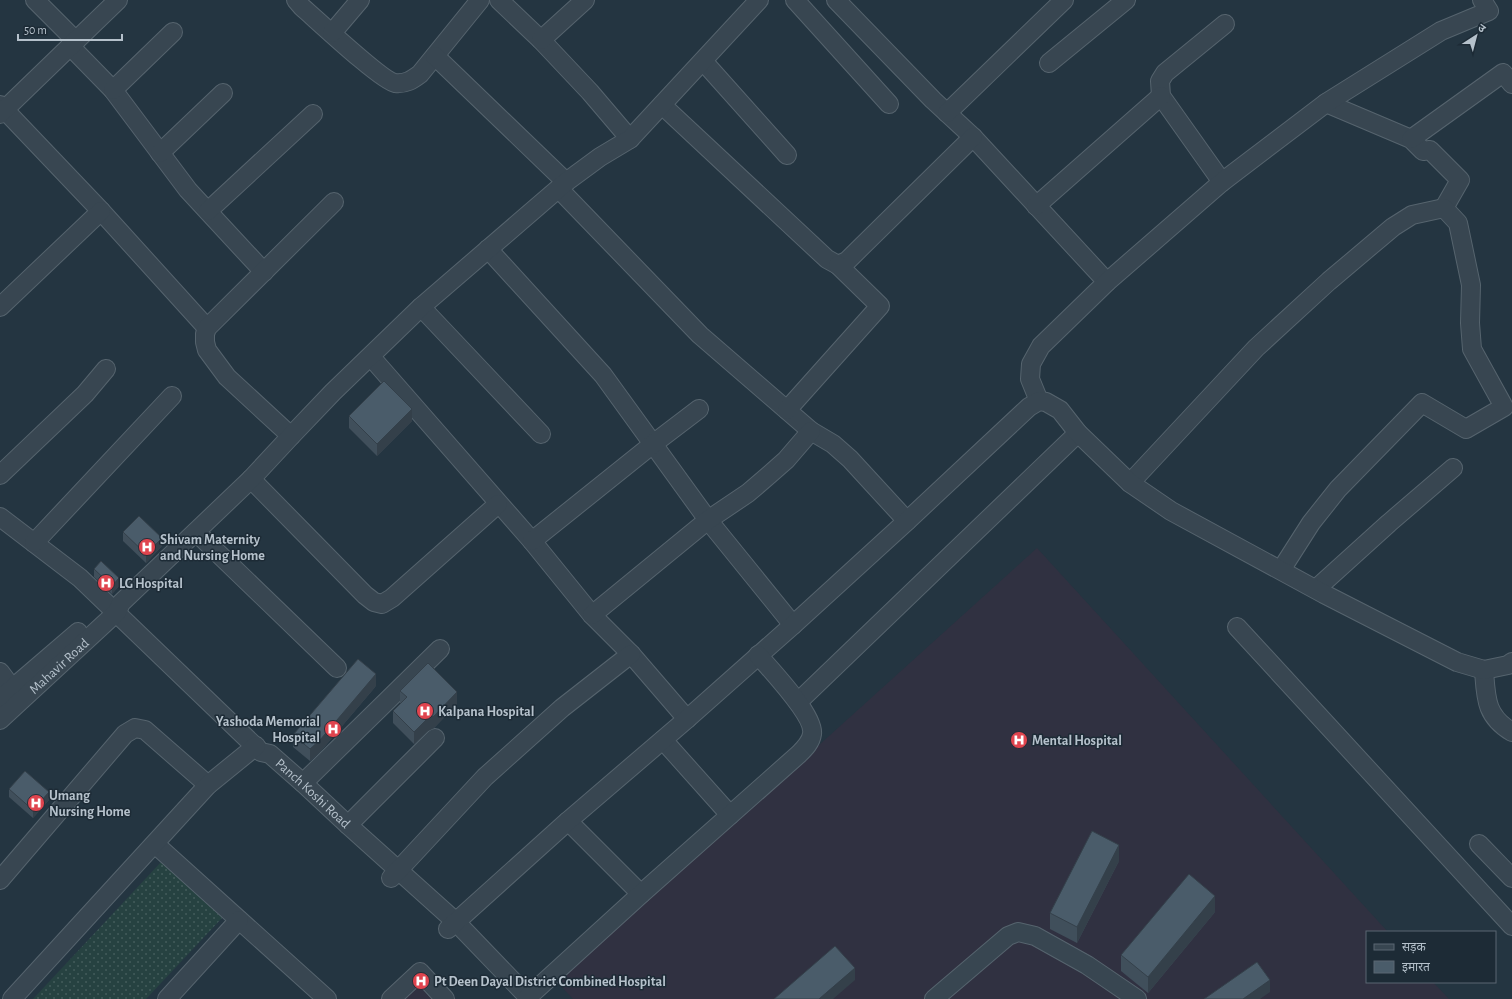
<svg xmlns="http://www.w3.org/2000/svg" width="1512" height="999" viewBox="0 0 1512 999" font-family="'Alegreya Sans','Noto Sans Devanagari',sans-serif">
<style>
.medical{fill:#303141}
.grass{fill:url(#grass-dots)}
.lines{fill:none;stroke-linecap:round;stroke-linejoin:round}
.minor-casing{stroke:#56646e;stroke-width:20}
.minor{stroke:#384651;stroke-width:18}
.wall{fill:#404f5b}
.shaded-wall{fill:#34404a}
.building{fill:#4a5c6a;stroke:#34404a}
.labels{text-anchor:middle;stroke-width:3;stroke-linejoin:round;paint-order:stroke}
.poi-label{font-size:14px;font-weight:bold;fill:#b5c1cb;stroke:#1d2b36;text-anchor:start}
.street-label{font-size:14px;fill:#b5c1cb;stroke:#1d2b36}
</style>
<defs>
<pattern id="grass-dots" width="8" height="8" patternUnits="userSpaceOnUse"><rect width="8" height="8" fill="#264241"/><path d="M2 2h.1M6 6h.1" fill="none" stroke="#435c5b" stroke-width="1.8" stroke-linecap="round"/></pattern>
</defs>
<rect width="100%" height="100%" fill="#243541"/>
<g class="medical">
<path d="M1037,548L1388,932H1367V982H1433L1449,999H573L557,982Z"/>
<path d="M424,962L456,999H382Z"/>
</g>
<path class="grass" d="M162,861L222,918L146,999H33Z"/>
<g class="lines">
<g class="minor-casing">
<g id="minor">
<path d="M35,0L76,41"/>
<path d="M296,0L302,7C317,20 382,81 395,83C406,84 412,80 420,74L480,0"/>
<path d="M499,0L541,40L590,92L630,139"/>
<path d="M795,0L889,104"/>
<path d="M836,0L933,100L973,137L1107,282"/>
<path d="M332,33L360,0"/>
<path d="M541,40L585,0"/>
<path d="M70,46L113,90L188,190L264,272"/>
<path d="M435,56L566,182"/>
<path d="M703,61L787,155"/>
<path d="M1049,63L1126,0"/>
<path d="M113,90L173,32"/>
<path d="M1326,103L1411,139L1423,151L1430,150L1460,180L1444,208"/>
<path d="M0,105L101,211L207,328"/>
<path d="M662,105L827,259L838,265L847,261L973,137"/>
<path d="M947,113L1064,0"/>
<path d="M0,114L118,0"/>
<path d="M1411,139L1503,73L1512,84"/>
<path d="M160,153L223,93"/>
<path d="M1222,182L1161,96L1160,81L1165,73L1225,24"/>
<path d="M559,189L700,335L811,431L833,444L850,459L907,521"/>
<path d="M1036,206L1161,96"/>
<path d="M208,211L313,114"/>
<path d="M488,249L603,375L708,520L793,625"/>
<path d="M0,307L101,211"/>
<path d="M421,307L541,434"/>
<path d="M371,357L532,541L592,615L631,654L687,719"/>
<path d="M1039,401L1030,379L1031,364L1041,346L1107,282L1222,182L1326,103L1441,31L1489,11L1482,0"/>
<path d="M787,410L880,306L838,265"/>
<path d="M291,436L227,377L207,350L205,342V334L207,328L334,202"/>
<path d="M0,475L85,394L106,369"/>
<path d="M251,479L365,595L374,602L382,604L392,598L498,504"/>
<path d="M1130,483L1256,348L1329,281L1393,227L1412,215L1444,208L1458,223L1471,285L1470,323L1472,349L1504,407L1466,429L1422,403L1338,489L1311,523L1281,570"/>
<path id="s1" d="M0,517L80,578L261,752L270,754L303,783L348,825L456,922L530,999"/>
<path d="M196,532L337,668"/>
<path d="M532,541L653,444L699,409"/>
<path d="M34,543L172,396"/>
<path d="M1316,589L1389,523L1453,468"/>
<path d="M592,615L708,520L748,493L769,475L786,460L811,431"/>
<path d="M1237,627L1512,926"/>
<path d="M1484,670C1486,697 1485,716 1512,732"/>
<path d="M0,672L12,688"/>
<path d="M0,699L78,632"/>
<path d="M798,702L1078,433"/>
<path id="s2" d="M0,720L117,612L121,603L251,479L291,436L333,392L421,307L566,182L600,157L630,139L759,0"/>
<path d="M663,740L730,815"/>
<path d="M303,783L440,649"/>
<path d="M568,821L641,894"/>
<path d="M348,825L435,738"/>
<path d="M155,844L327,999"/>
<path d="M1479,844L1512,878"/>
<path d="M391,878L485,777L562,708L631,654"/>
<path d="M0,880L125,734L135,728L145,730L208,785"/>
<path d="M448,929L568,821L687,719L793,625L907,521L1029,407L1039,401L1046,402L1060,410L1078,433L1130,483L1171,511L1324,594L1457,662L1484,670L1508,665L1512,662"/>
<path d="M528,997L641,894L799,754C805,748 811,742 812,734C815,716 770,669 758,655"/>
<path d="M12,999L208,785L256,746"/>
<path d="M167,999L239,920"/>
<path d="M391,999L420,972L445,999"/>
<path d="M934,999L1008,936L1018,932L1035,936L1087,965L1137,999"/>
</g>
</g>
<use href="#minor" class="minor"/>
</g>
<g class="wall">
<path d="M349,416L412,421L377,456L349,428Z"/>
<path d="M123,532L162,546L146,563L123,541Z"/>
<path d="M94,569L119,586L112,594L94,577Z"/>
<path d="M376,686L320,752L310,761L293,747V735Z"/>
<path d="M400,691L457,704L434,728L428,731L414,744L393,723V711L401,703H400Z"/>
<path d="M9,789L49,800L33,818L9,797Z"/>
<path d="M1119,861L1077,943L1050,929V913Z"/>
<path d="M1215,912L1148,993L1121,971V955Z"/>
</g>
<g class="shaded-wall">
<path d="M412,409V421L377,456V444Z"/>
<path d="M162,538V546L146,563V554Z"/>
<path d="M119,578V586L112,594V586Z"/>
<path d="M376,674V686L320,752L310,761V749Z"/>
<path d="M457,692V704L434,728L428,731L414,744V732L428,718Z"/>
<path d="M49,792V800L33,818V810Z"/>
<path d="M1119,845V861L1077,943V927Z"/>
<path d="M1215,896V912L1148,993V977Z"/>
<path d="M855,968V980L833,999H819Z"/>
<path d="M1270,980V992L1260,999H1243Z"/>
</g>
<g class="building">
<path d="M384,381L412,409L377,444L349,416Z"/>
<path d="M139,516L162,538L146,554L123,532Z"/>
<path d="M101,561L119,578L112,586L94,569Z"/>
<path d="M358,659L376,674L320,740L310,749L293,735Z"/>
<path d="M428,663L457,692L434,716L428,718L414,732L393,711L407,697L400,691Z"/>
<path d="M25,771L49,792L33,810L9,789Z"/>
<path d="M1092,831L1119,845L1077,927L1050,913Z"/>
<path d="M1189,874L1215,896L1148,977L1121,955Z"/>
<path d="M835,946L855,968L819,999H774Z"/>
<path d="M1257,962L1270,980L1243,999H1204Z"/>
</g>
<defs>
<g id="hospital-disc" transform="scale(0.9)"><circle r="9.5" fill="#e0444e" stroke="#1d2b36"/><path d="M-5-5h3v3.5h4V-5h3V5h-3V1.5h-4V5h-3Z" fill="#fff"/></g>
</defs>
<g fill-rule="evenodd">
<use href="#hospital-disc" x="147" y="547"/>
<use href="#hospital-disc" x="106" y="583"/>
<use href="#hospital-disc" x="425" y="711"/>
<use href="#hospital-disc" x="333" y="729"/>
<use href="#hospital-disc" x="1019" y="740"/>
<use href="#hospital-disc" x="36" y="803"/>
<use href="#hospital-disc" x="421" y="981"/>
</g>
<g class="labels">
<g class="poi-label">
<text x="160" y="544">Shivam Maternity<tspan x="160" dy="16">and Nursing Home</tspan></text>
<text x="119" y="588">LG Hospital</text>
<text x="438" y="716">Kalpana Hospital</text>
<text x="320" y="726" text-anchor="end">Yashoda Memorial<tspan x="320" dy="16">Hospital</tspan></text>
<text x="1032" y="745">Mental Hospital</text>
<text x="49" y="800">Umang<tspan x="49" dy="16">Nursing Home</tspan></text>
<text x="434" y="986">Pt Deen Dayal District Combined Hospital</text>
</g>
<g class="street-label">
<text dy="5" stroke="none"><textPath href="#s2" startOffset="80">Mahavir Road</textPath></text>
<text dy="5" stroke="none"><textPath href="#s1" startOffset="419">Panch Koshi Road</textPath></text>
</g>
</g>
<rect x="1366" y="931" width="130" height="52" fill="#1d2b36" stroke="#5a6772"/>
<rect x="1374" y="944" width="20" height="6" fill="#384651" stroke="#5a6772"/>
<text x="1402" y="951" font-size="12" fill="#b5c1cb">सड़क</text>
<rect x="1374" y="961" width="20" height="12" fill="#4a5c6a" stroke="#5a6772"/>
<text x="1402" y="971" font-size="12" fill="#b5c1cb">इमारत</text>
<g transform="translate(1476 36) rotate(36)" stroke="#1d2b36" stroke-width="3" paint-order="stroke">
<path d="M0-3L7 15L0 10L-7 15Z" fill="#b5c1cb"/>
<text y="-6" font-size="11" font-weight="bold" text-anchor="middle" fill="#b5c1cb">उ</text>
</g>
<path d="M18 34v6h104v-6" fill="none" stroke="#b5c1cb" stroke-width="2"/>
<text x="24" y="34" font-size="12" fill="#b5c1cb" stroke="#1d2b36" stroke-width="3" paint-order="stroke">50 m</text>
</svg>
